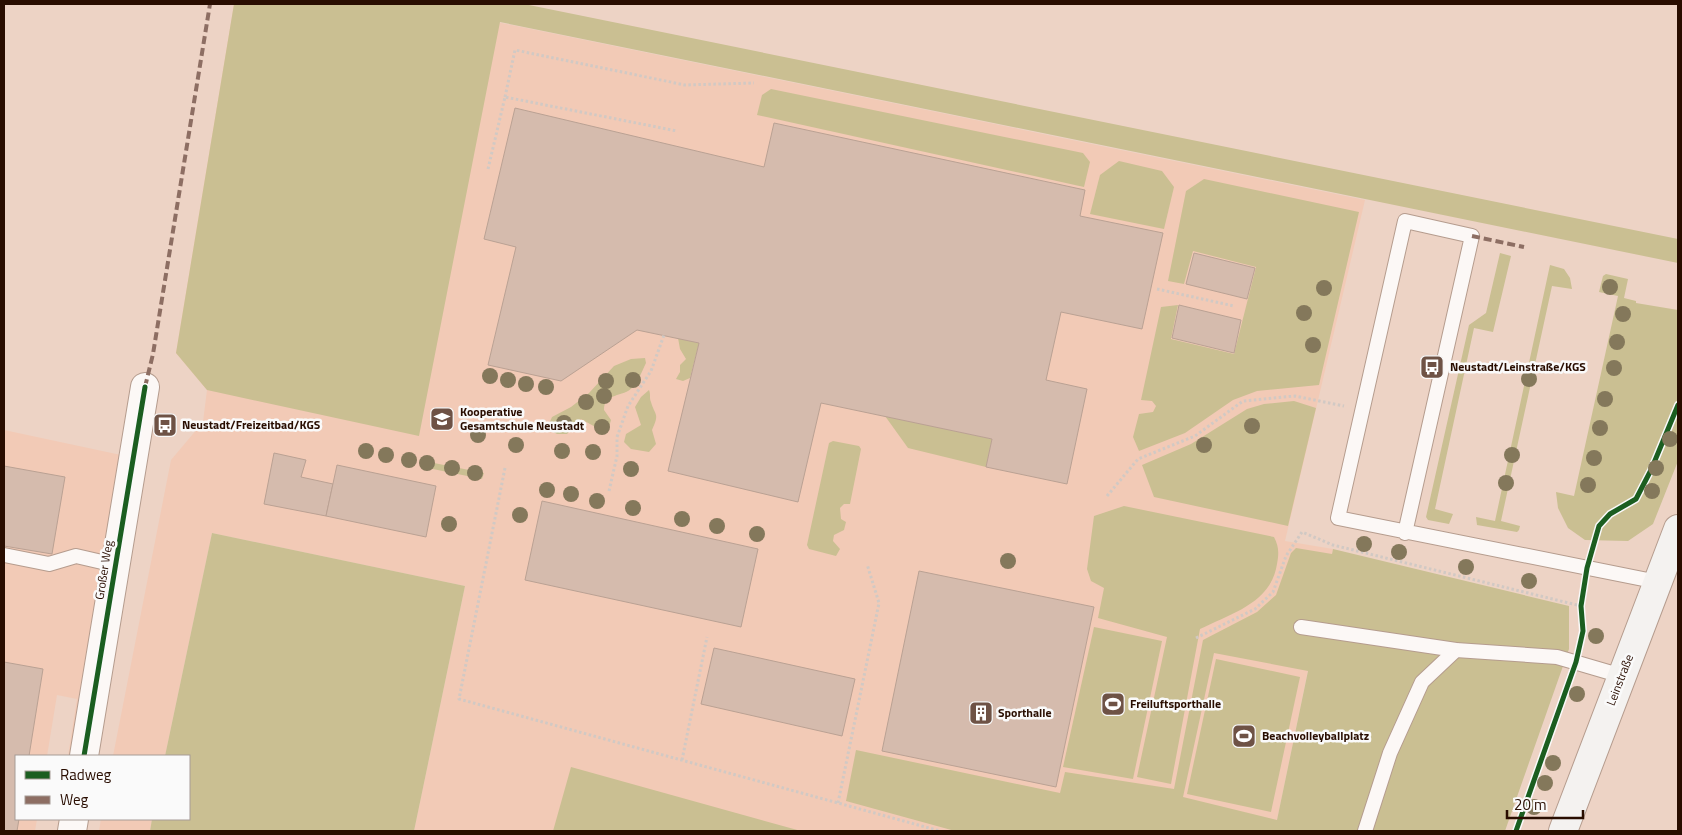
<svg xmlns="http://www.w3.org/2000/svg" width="1682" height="835" viewBox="0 0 1682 835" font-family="'Titillium Web',sans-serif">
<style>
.built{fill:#f2cab6;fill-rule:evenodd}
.green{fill:#cabf92;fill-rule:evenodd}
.building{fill:#d5bbad;stroke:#baa193}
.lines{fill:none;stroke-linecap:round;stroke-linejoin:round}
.service-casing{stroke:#b59c8e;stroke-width:16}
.minor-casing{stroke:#b59c8e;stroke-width:30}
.secondary-casing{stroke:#b59c8e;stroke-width:30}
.path{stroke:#d1c9c4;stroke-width:3;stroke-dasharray:2.5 2.5;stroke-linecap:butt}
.service{stroke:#fcf8f6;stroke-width:14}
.minor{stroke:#fcf8f6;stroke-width:28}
.secondary{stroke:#f4f2f0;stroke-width:28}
.quiet{stroke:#8d6e63;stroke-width:4;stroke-dasharray:8 4;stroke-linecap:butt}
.cycleway-casing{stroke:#fafafa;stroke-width:8}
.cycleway{stroke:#1b5e20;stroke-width:5}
.tree{fill:#84785b}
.labels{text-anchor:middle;stroke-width:5;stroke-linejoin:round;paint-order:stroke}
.poi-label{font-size:12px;font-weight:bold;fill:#290d00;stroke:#fafafa;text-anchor:start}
.street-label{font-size:12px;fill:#290d00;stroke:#fafafa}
</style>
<rect width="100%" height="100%" fill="#edd3c5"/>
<g class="built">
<path d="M234,4H409L1365,200L1285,541L1333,549L1277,820L1265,831H414L465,586L212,533L165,756H113L171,460L203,422L207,390L176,353ZM515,108L764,167L774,123L1084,190L1080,216L1162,233L1142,329L1061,312L1046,380L1087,389L1067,484L987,467L992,439L821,403L798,502L668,471L699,343L637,330L561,380L488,365L516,247L484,239ZM1194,253L1254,268L1247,299L1186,284ZM1179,305L1241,320L1234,352L1172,338ZM581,510L758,549L741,627L525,580ZM919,571L1094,607L1056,787L882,751Z"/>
<path d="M4,430L135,458L80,756H68L77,699L57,695L47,756H29L43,669L4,662Z"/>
<path d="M19,819H37L35,831H17Z"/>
<path d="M101,819H152L150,831H99Z"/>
</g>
<g class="green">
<path d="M234,4H524L1678,239V263L500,22L419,436L207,390L176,353Z"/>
<path d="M771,89L1083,153L1090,162L1084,187L757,115L762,95Z"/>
<path d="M1119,161L1162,171L1174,187L1164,229L1090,214L1100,175Z"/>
<path d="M1204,179L1359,212L1319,385L1257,391L1233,400L1185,433L1139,451L1133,437L1139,414L1153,412L1156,406L1152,401L1141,400L1161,307L1178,305L1171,339L1234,354L1256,267L1193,251L1184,284L1168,281L1186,191Z"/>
<path d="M1500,253L1511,256L1493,332L1474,328L1435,509L1453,514L1449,524L1428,520L1426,517L1469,325L1486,313Z"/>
<path d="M1550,265L1564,269L1570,278L1572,289L1552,286L1501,521L1520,526L1519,530L1517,532L1477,525L1476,517L1495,521Z"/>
<path d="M1606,274L1628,279L1624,298L1636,301V303L1678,310V461L1653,524L1628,541L1585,540L1568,528L1558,508L1556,492L1574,496L1618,296L1599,292L1603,276Z"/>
<path d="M678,338L699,343L690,378L683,381L676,379L680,372V365L686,359L680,349Z"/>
<path d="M645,358L646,363C642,371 639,380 633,387C623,398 604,392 604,410L611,420L609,427L599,429L581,419L567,434H557L550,430L549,424L552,417L571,407L589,393L614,366L631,359Z"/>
<path d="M649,390C651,395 649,398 651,402C655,416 660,413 652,430L656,444L649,452L631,449L624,442L626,434L641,425L635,407L641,397Z"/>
<path d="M1294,401L1316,408L1288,526L1154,497L1142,465L1191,444L1247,409L1264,404Z"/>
<path d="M885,416L992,439L986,467L908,448Z"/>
<path d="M833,441L859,446L861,449L850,504H844L840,508L841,519L846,522L844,530L834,535L833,541L840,549L836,556L809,549L807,545L829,443Z"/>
<path d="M424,461L484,473L482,479L423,467Z"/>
<path d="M1124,506L1274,537C1279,547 1279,553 1277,564C1271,603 1232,613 1200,629L1171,784L1137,777L1167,637L1098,618L1104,588L1091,581L1087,569L1094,516Z"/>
<path d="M212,533L465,586L414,831H150L152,819H189V756H165Z"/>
<path d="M1296,548L1332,554L1333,549L1569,606V649L1505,831H955L846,801L856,750L1060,793L1065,772L1174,789L1203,640L1257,612L1276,595L1291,553ZM1214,653L1308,671L1277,820L1183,797Z"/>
<path d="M1094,627L1162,641L1133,779L1063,767Z"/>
<path d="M1216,659L1300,677L1271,812L1187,794Z"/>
<path d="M571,767L801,831H553Z"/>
</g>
<g class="building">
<path d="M515,108L764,167L774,123L1085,190L1080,216L1163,233L1142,329L1061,312L1046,380L1087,389L1067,484L986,467L992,439L821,403L798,502L668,471L699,343L637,330L561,381L488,365L516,247L484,239Z"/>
<path d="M1194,253L1255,268L1247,299L1186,284Z"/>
<path d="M1179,305L1241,320L1234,353L1172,338Z"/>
<path d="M274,453L306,460L301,477L333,484L326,516L264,504Z"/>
<path d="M337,465L436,486L426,537L326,516Z"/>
<path d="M4,466L65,477L52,554L4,546Z"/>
<path d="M542,501L758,549L741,627L525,580Z"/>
<path d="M919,571L1094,607L1056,787L882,751Z"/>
<path d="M714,648L855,679L842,736L701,704Z"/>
<path d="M4,662L43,669L29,756H16V819H19L17,831H4Z"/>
</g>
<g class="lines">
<g class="service-casing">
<g id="service">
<path d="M1405,533L1472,236L1405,221L1338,518L1658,582"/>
<path d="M4,555L49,564L76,556L115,565"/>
<path d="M1301,627L1456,650L1557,657L1622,676"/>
<path d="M1365,831L1390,753L1422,682L1456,650"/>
</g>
</g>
<g class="minor-casing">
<g id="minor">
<path d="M84,756L145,387"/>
<path d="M72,831L74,819"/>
</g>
</g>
<g class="secondary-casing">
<path id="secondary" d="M1563,831L1678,529"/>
</g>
<g class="path">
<path d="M505,97L515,50L685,85L754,83"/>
<path d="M488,169L505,97L677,131"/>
<path d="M1157,289L1234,306"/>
<path d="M505,468L459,699L940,831"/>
<path d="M609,491L617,456V437L628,406L651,371L664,335"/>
<path d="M1107,496L1138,459L1195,436L1243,401L1295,396L1344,406"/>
<path d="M1196,638L1255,609L1273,592L1286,556L1302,532L1333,545L1581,606"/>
<path d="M682,760L707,637"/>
<path d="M838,803L879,603L867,564"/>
</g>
<use href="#service" class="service"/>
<use href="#minor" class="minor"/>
<use href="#secondary" class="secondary"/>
<g class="quiet">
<path d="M1472,236L1524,247"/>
<path d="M145,387L153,354L210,4"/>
</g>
<g class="cycleway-casing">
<g id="cycleway">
<path d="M84,756L145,387"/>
<path d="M1516,831L1576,662L1583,631L1581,606L1587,568L1599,526L1610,514L1636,499L1651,470L1678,405"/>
</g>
</g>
<use href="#cycleway" class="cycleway"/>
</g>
<g class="tree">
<circle cx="1610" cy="287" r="8"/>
<circle cx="1324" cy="288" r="8"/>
<circle cx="1304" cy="313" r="8"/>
<circle cx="1623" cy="314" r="8"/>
<circle cx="1617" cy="342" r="8"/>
<circle cx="1313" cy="345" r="8"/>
<circle cx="1614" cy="368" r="8"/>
<circle cx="490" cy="376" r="8"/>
<circle cx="1529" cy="379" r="8"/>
<circle cx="508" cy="380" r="8"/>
<circle cx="633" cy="380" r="8"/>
<circle cx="606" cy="381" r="8"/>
<circle cx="526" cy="384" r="8"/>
<circle cx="546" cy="387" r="8"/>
<circle cx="604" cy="396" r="8"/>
<circle cx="1605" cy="399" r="8"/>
<circle cx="586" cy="402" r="8"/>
<circle cx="564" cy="423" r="8"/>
<circle cx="1252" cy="426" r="8"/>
<circle cx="602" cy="427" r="8"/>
<circle cx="1600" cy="428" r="8"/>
<circle cx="478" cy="435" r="8"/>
<circle cx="1670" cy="439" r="8"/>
<circle cx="516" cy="445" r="8"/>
<circle cx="1204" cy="445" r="8"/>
<circle cx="366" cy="451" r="8"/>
<circle cx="562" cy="451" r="8"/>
<circle cx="593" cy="452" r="8"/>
<circle cx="386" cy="455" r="8"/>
<circle cx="1512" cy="455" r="8"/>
<circle cx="1594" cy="458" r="8"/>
<circle cx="409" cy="460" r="8"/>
<circle cx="427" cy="463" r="8"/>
<circle cx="452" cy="468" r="8"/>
<circle cx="1656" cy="468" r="8"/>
<circle cx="631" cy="469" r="8"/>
<circle cx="475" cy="473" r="8"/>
<circle cx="1506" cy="483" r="8"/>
<circle cx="1588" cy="485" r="8"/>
<circle cx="547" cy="490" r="8"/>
<circle cx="1652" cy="491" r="8"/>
<circle cx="571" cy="494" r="8"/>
<circle cx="597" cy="501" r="8"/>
<circle cx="633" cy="508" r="8"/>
<circle cx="520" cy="515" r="8"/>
<circle cx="682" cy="519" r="8"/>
<circle cx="449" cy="524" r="8"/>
<circle cx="717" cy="526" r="8"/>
<circle cx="757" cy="534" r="8"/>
<circle cx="1364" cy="544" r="8"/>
<circle cx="1399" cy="552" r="8"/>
<circle cx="1008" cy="561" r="8"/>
<circle cx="1466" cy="567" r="8"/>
<circle cx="1529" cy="581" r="8"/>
<circle cx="1596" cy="636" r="8"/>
<circle cx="1577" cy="694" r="8"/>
<circle cx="1553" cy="763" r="8"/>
<circle cx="1545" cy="783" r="8"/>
<circle cx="1534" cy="807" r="8"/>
</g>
<defs>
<g id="bus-square" transform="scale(1.25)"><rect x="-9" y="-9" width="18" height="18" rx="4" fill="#6e5245" stroke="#fafafa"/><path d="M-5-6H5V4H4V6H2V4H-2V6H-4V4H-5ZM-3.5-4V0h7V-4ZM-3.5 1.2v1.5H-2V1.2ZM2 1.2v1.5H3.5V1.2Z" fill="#fff"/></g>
<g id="school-square" transform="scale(1.25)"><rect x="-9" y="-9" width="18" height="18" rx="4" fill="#6e5245" stroke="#fafafa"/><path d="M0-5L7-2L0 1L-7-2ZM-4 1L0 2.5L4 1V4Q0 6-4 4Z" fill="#fff"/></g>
<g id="stadium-square" transform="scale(1.25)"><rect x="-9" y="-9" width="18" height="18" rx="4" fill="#6e5245" stroke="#fafafa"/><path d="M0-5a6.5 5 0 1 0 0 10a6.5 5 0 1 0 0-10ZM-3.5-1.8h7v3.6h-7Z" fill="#fff"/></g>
<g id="building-square" transform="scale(1.25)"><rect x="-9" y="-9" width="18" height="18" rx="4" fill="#6e5245" stroke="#fafafa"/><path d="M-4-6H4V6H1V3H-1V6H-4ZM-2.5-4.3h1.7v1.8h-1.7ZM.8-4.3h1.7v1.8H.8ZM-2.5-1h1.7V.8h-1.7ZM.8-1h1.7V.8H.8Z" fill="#fff"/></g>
</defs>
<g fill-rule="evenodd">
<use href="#bus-square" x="1432" y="367"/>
<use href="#school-square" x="442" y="419"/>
<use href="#bus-square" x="165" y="425"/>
<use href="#stadium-square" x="1113" y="704"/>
<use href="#building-square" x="981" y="713"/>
<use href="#stadium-square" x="1244" y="736"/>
</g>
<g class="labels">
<g class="poi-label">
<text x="1450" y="371">Neustadt/Leinstraße/KGS</text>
<text x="460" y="416">Kooperative<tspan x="460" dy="14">Gesamtschule Neustadt</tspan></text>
<text x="182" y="429">Neustadt/Freizeitbad/KGS</text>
<text x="1130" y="708">Freiluftsporthalle</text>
<text x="998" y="717">Sporthalle</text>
<text x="1262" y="740">Beachvolleyballplatz</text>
</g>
<g class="street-label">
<text transform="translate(104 570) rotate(-81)" y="4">Großer Weg</text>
<text transform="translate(1620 680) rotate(-69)" y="4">Leinstraße</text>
</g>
</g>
<rect width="1682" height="835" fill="none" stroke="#290d00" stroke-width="10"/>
<rect x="15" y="755" width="175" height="65" fill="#fafafa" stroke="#a69b96"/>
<rect x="25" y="771" width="25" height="8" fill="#1b5e20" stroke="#a69b96"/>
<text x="60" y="780" font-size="15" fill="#290d00">Radweg</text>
<rect x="25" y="796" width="25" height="8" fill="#8d6e63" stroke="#a69b96"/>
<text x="60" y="805" font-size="15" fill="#290d00">Weg</text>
<path d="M1507 810v8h76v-8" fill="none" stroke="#290d00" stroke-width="2.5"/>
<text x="1514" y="810" font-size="15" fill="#290d00" stroke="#fafafa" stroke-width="4" paint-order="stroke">20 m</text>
</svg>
